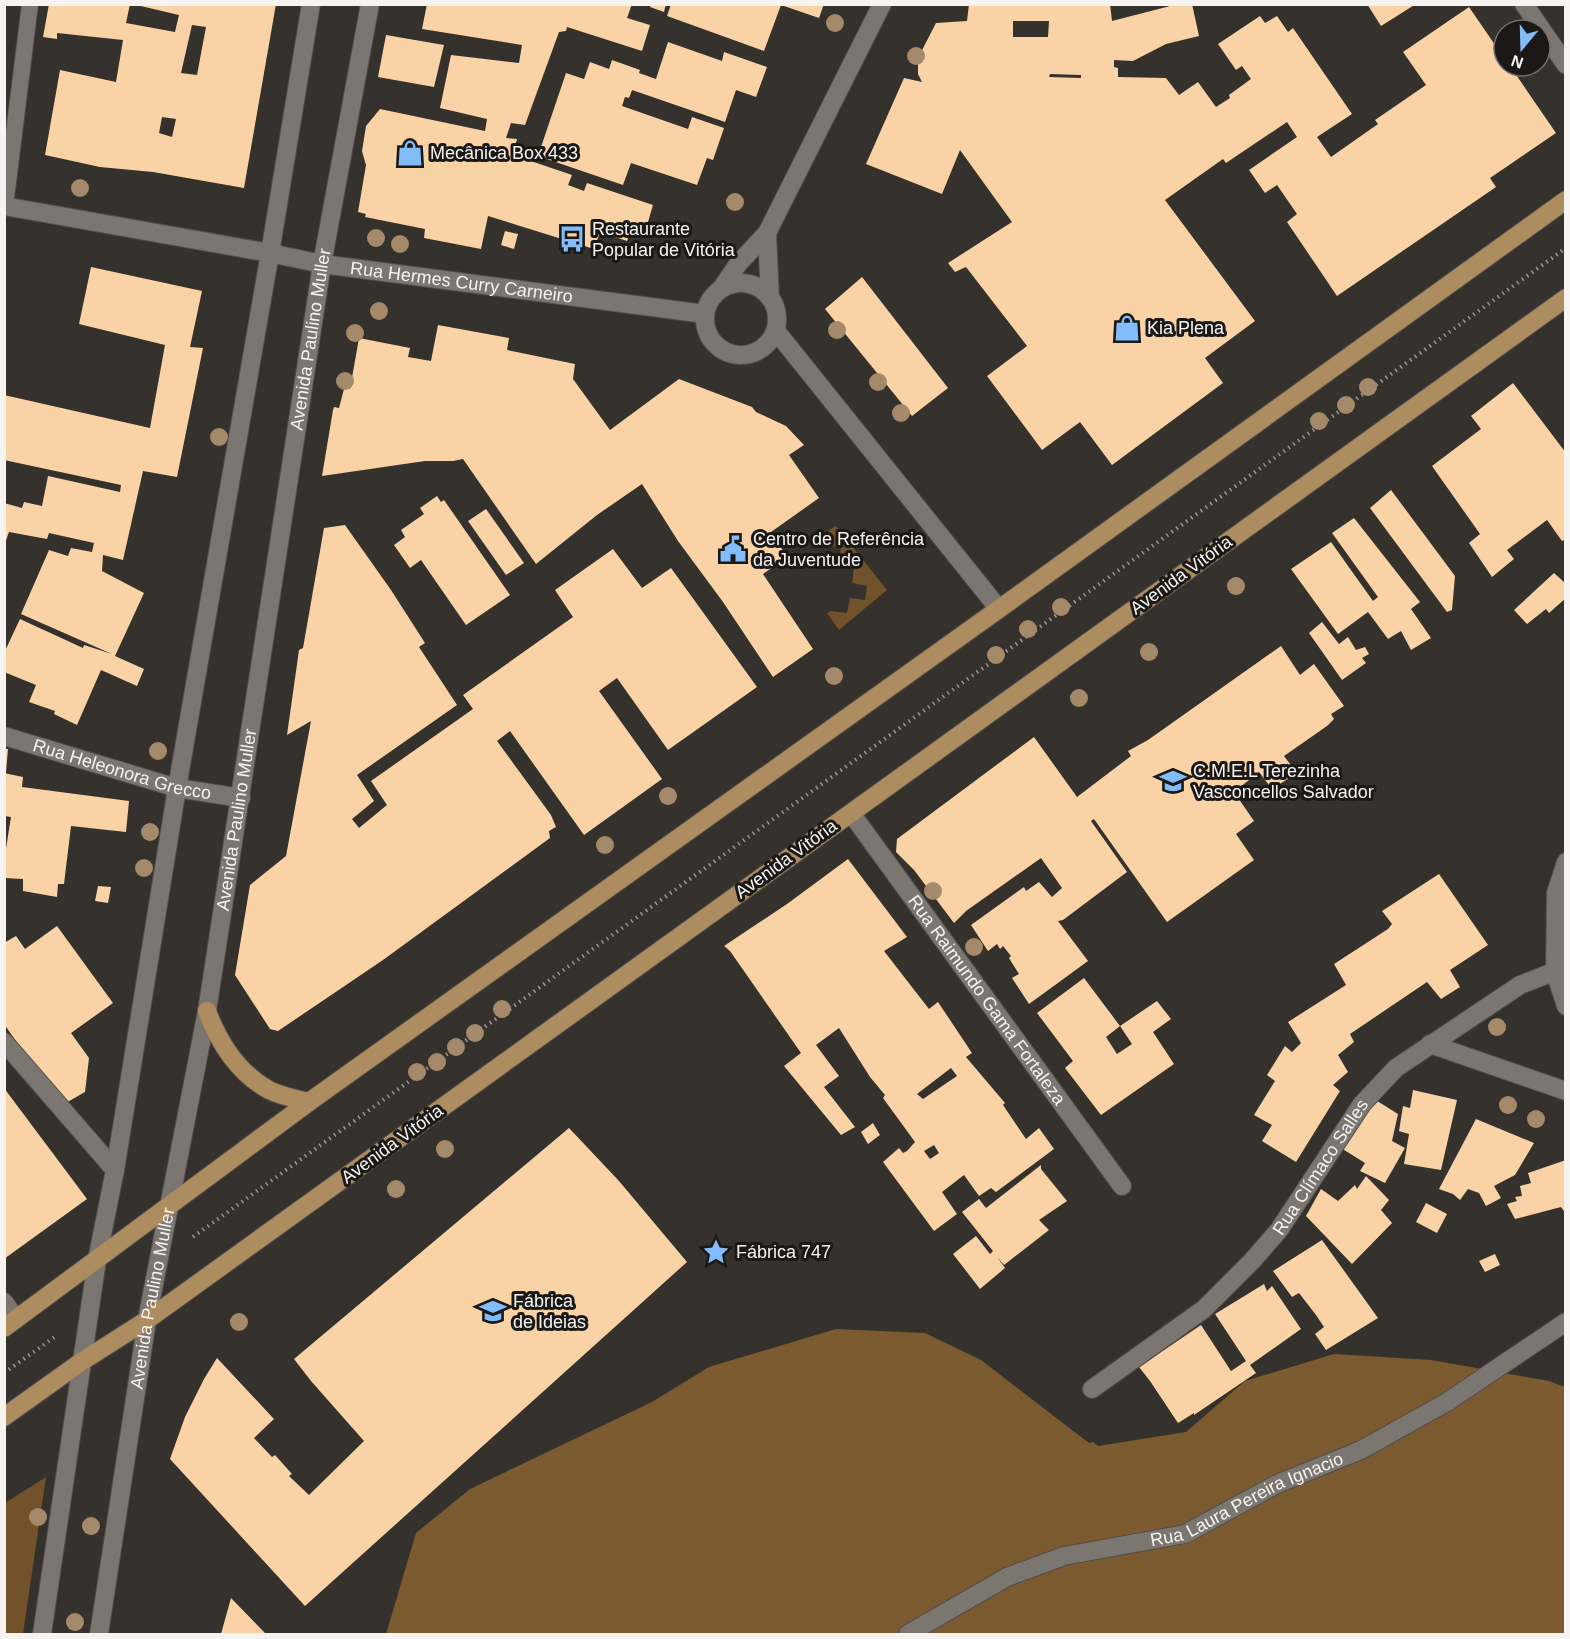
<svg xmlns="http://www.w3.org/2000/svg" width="1570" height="1639" viewBox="0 0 1570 1639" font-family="Arial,sans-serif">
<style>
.green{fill:#71522a}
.forest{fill:#7d5b31}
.building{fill:#f9d3a5;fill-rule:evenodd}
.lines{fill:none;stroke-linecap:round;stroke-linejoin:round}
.service-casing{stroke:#514d4a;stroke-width:18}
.minor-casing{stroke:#514d4a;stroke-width:20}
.secondary-casing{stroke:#514d4a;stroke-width:20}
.primary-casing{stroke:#514d4a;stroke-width:20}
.path{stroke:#9a9692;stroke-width:4;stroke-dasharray:1.5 4.5;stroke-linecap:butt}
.service{stroke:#7b7670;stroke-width:16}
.minor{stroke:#7b7670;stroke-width:18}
.secondary{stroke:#7b7670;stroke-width:18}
.primary{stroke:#ad8c60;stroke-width:18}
.tree{fill:#a48a6b}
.labels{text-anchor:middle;stroke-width:6;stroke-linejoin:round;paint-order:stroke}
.poi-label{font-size:18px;fill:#f6f3f0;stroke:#1b1917;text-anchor:start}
.street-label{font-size:18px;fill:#f6f3f0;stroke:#1b1917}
</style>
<rect width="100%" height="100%" fill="#35312c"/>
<g class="green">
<path d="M836,526L887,590L839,630L827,613L831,611L847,613L850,598L865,600L867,586L852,583L854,568L838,565L841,547L826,546L829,530Z"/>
<path d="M46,1477L23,1634H5V1503Z"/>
</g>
<path class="forest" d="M836,1329L925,1333L981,1360L1089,1443L1093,1442L1098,1446L1186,1432L1245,1381L1334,1354L1431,1360L1549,1381L1565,1387V1634H386L416,1533L470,1489L652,1402L709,1367Z"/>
<g class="building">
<path d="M49,4H130L126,23L175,32L179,15L132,4H276L244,188L153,172L100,167L45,155L60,70L116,82L123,40L57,33V39L43,37ZM192,25L206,27L197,75L181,73ZM162,117L176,119L172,137L159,133Z"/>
<path d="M427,4H632L627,18L650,25L642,51L567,27L566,31L559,32L525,125L511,123L506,138L517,139L513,155L572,175L568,185L584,191L587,183L653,205L645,232L632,227L627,241L600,232L594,249L488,216L481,249L424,238L425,229L365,217L366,214L358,212L366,165L362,151L366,126L380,109L485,131L487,119L440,108L451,55L519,63L522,45L422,29Z"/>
<path d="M651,4H666L664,12L650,7Z"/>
<path d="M671,4H824L819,18L781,5L764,51L667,16Z"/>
<path d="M969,4H1110L1112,21L1178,4H1192L1199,36L1166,44L1133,61L1114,60V67L1118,68V77L1166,78L1179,95L1198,82L1216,107L1230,98L1229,95L1251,79L1242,66L1236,70L1218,44L1260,16L1265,23L1277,16L1288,32L1293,28L1352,114L1317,137L1331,157L1378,124L1375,120L1426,85L1403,52L1469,7L1504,58V66H1510L1556,133L1490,178L1496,187L1337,296L1287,222L1297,214L1277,185L1265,193L1249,170L1297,137L1287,122L1226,163L1223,159L1165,200L1255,321L1205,358L1223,383L1112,465L1080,422L1042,450L987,376L1027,346L966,267L955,272L948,263L1012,222L960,150L942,194L866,164L904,78L922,82L918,74V58L936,23L967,21ZM1013,21H1049L1048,37H1013ZM1050,74L1081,75V78L1049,77Z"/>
<path d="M1367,4H1416L1381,26Z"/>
<path d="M386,35L444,45L434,87L378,77Z"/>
<path d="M668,42L722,61L724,52L767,67L756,97L736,90L725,122L632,90L629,98L625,97L622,106L688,129L692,117L724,128L713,160L707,158L697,185L631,163L623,185L538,156L566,73L584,79L590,62L609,69L612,60L640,70L639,73L656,79Z"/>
<path d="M505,231L518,234L514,249L501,245Z"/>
<path d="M91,267L202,291L190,347L203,348L177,477L143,471L123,560L103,555L102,571L144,593L115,656L144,669L137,686L101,670L77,725L54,714L55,711L29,702L36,685L4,672V653L20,619L83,648L84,645L112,654L21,614L49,550L68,556L71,548L92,552L94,543L49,533L47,539L9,532L4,546V503L22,508L24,502L42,506L48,476L120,492L121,485L4,460V395L150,428L165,345L79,324Z"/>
<path d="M862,277L948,388L912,416L825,309Z"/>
<path d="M438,325L509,338L507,350L575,364L573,379L610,430L679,379L752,407L756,412L786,426L804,445L789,455L819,498L771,532L787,557L763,574L813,649L773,677L723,602L678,541L642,484L597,515L536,564L463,459L453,461H425L322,476L333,410L334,407L339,408L345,385L350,389L359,338L410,348L408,357L431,361Z"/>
<path d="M1513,383L1566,453V539L1562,541L1547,520L1507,550L1514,559L1492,577L1469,543L1480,534L1432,466L1481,429L1471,416Z"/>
<path d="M1391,490L1455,576L1452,610L1447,612L1370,508Z"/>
<path d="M437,496L441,502L444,500L510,595L466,625L421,560L410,568L394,545L405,537L401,530L424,514L420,508Z"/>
<path d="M486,509L524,563L506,575L468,521Z"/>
<path d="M1354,518L1420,602L1411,609L1431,638L1411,650L1401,631L1388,639L1368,612L1338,634L1291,569L1331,542L1373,601L1378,597L1332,533Z"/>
<path d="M345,525L391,590L425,643L419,647L457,705L357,775L374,801L352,819L359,828L387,805L371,781L473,709L463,695L573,617L555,590L613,549L642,588L671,568L757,687L668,750L617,678L599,691L662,779L584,835L510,731L497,741L551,815L556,827L549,831L550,838L383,960L278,1031L270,1029L235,975L250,885L286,856L311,721L287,735L299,650L303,648L324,528Z"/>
<path d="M1554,573L1564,582L1566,581V598L1549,613L1546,609L1527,624L1514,610Z"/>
<path d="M1322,622L1339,644L1348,637L1356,650L1365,647L1369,654L1362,658L1366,663L1342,680L1309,633Z"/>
<path d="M1281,646L1300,675L1314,664L1344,706L1331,714L1334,719L1327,726L1284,756L1297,773L1272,789L1259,772L1234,792L1254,821L1236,834L1254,860L1167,922L1094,819L1091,821L1127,872L1063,920L1058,921L1088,961L1029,1004L1012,978L1019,974L1009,958L1011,956L1003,946L1000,949L997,944L988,951L971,925L1024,887L1026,891L1039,882L1052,897L1062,888L1041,858L966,911L954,923L914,870L896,852L897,839L1034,737L1077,797L1131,756L1128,751L1148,740Z"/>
<path d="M4,749H8L6,772H4Z"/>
<path d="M4,773L23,777L22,787L129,801L126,832L71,826L64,884H58L57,897L23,891V879L4,878V861L11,817L4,816Z"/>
<path d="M848,859L907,937L884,951L929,1009L938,1002L972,1053L966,1057L1005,1103L1003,1105L1026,1139L1039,1128L1054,1149L996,1192L991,1188L979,1196L964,1175L942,1192L957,1214L934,1231L883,1162L899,1148L903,1153L907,1151L915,1142L883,1098L885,1095L870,1077L839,1028L816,1045L839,1076L824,1087L855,1127L841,1135L784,1066L801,1053L730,951L724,946L787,904ZM951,1068L957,1076L923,1099L917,1094ZM934,1145L939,1153L930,1159L924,1151Z"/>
<path d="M1439,874L1488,945L1450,970L1460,987L1441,999L1427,982L1350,1034L1354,1042L1338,1055L1348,1072L1333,1085L1340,1091L1296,1162L1262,1141L1272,1125L1254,1115L1275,1081L1267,1075L1285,1046L1292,1052L1301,1043L1288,1022L1346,985L1334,964L1388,929L1392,924L1382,911Z"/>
<path d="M98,886L111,887L108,903L95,901Z"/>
<path d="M57,926L113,1003L71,1033L89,1058L85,1092L64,1104L32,1064L4,1024V943L16,936L25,949Z"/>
<path d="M1084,978L1120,1026L1106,1037L1117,1054L1132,1044L1120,1026L1157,1001L1171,1019L1153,1032L1174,1064L1101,1115L1065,1068L1073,1061L1037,1013Z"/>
<path d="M4,1088L87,1199L4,1259Z"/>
<path d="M1413,1090L1457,1100L1441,1170L1404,1164L1409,1134L1399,1131L1403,1106L1410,1108Z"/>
<path d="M1374,1099L1398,1114L1392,1141L1405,1148L1385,1183L1360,1171L1365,1163L1341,1148Z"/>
<path d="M1476,1119L1534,1143L1515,1175L1494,1186L1501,1198L1486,1206L1479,1193L1468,1189L1460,1200L1453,1194L1439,1189Z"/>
<path d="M873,1123L880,1135L868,1144L861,1132Z"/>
<path d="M569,1128L619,1181L687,1262L305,1606L170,1459L185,1417L204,1379L217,1358L274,1419L254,1438L272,1457L275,1455L292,1474L289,1476L309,1495L364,1441L311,1381L294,1359Z"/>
<path d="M1566,1160V1214L1561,1207L1515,1219L1507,1204L1517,1201L1515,1197L1522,1196L1520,1186L1531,1183L1528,1173Z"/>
<path d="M1041,1165V1169L1067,1201L1039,1220L1049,1230L1004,1265L997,1257L1005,1268L980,1289L953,1254L976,1236L990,1254L993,1251L962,1212L979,1199L986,1208Z"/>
<path d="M1366,1176L1389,1200L1381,1210L1392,1223L1352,1264L1306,1216L1321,1189L1338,1201L1355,1185L1357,1189Z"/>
<path d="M1426,1203L1447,1214L1437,1233L1416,1222Z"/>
<path d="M1322,1240L1378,1318L1326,1350L1315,1334L1324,1327L1316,1315L1299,1293L1292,1297L1273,1271Z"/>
<path d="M1495,1254L1500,1265L1485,1272L1479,1261Z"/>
<path d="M1264,1284L1267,1291L1272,1286L1301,1329L1250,1365L1256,1373L1194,1415V1413L1178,1423L1150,1381L1139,1367L1201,1325L1231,1371L1246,1361L1215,1314Z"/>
<path d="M231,1598L266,1634H221Z"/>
</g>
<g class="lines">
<g class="service-casing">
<path id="service" d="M5,206L30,4"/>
</g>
<g class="minor-casing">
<g id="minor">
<path d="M1524,4L1566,65"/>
<path id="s1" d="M4,206L270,253L322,264L705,314"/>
<path d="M767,233L770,298"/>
<circle cx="741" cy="319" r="36"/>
<path d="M721,289L738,264L767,233L882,4"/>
<path d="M776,331L999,609"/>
<path id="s2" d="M4,736L177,788L241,798"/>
<path id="s3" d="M851,813L1122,1186"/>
<path d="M1566,862L1556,893L1555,972L1566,1006"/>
<path d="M4,1042L115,1170"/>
<path d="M1430,1044L1566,1091"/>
<path d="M4,1302L16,1319"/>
<path id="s4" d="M1092,1389L1204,1309L1252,1261L1279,1230L1362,1104L1396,1068L1520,985L1566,967"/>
<path id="s5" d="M908,1634L1007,1577L1064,1556L1185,1534L1277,1484L1361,1450L1447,1402L1566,1322"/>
</g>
</g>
<g class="secondary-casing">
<g id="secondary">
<path d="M42,1634L97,1260L115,1170L177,788L270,253L311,4"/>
<path id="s6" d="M99,1634L147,1320L207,1011L322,264L370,4"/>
</g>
</g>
<g class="primary-casing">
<g id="primary">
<path d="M207,1011C219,1043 238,1073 269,1090C281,1096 296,1099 309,1102"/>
<path d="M4,1328L309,1102L999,609L1566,200"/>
<path d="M4,1417L81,1362L147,1320L1566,298"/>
</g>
</g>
<g class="path">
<path d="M193,1237L1566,248"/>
<path d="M4,1373L56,1336"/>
</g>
<use href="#service" class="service"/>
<use href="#minor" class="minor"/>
<use href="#secondary" class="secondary"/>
<use href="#primary" class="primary"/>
</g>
<g class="tree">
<circle cx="835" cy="23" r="9"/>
<circle cx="916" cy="56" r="9"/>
<circle cx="80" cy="188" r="9"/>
<circle cx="735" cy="202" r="9"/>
<circle cx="376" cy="238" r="9"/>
<circle cx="400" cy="244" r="9"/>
<circle cx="379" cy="311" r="9"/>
<circle cx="837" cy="330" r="9"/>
<circle cx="355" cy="333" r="9"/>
<circle cx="345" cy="381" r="9"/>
<circle cx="878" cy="382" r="9"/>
<circle cx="1368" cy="387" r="9"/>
<circle cx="1346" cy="405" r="9"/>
<circle cx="901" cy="413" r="9"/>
<circle cx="1319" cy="421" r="9"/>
<circle cx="219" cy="437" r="9"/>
<circle cx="1236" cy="586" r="9"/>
<circle cx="1061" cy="607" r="9"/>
<circle cx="1028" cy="629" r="9"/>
<circle cx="1149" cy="652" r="9"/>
<circle cx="996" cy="655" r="9"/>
<circle cx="834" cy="676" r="9"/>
<circle cx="1079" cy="698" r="9"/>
<circle cx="158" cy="751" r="9"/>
<circle cx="668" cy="796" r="9"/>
<circle cx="150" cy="832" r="9"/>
<circle cx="605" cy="845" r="9"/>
<circle cx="144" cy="868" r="9"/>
<circle cx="933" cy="891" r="9"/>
<circle cx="974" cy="947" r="9"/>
<circle cx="502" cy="1009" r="9"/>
<circle cx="1497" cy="1027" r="9"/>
<circle cx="475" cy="1033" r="9"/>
<circle cx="456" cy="1047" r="9"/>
<circle cx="437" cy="1062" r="9"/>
<circle cx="417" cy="1072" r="9"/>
<circle cx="1508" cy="1105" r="9"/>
<circle cx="1536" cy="1119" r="9"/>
<circle cx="445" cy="1149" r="9"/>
<circle cx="396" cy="1189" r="9"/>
<circle cx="239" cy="1322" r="9"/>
<circle cx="38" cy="1517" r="9"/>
<circle cx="91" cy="1526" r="9"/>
<circle cx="75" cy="1622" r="9"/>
</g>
<defs>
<g id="shop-bare" transform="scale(2.07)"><path d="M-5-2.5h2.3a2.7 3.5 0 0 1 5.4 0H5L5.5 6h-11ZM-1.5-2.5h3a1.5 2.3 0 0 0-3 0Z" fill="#82bcfa" stroke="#1b1917" stroke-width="2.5" paint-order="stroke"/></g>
<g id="bus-bare" transform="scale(2.07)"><path d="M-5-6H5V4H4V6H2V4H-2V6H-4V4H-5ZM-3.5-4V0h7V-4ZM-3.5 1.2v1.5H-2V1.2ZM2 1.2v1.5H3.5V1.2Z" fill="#82bcfa" stroke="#1b1917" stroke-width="2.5" paint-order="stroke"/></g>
<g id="civic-bare" transform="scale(2.07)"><path d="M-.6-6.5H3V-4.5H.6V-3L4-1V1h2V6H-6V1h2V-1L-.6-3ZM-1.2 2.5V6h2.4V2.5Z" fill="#82bcfa" stroke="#1b1917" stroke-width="2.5" paint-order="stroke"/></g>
<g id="school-bare" transform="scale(2.07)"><path d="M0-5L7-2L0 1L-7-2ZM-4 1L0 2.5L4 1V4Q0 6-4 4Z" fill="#82bcfa" stroke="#1b1917" stroke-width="2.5" paint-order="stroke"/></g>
<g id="sight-bare" transform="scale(2.07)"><path d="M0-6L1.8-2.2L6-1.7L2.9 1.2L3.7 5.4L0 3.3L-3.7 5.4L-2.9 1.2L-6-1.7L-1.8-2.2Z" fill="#82bcfa" stroke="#1b1917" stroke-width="2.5" paint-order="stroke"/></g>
<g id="university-bare" transform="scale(2.07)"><path d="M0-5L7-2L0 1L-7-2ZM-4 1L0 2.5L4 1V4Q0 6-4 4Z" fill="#82bcfa" stroke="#1b1917" stroke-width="2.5" paint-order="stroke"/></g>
</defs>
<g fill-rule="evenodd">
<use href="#shop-bare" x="410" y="153"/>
<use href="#bus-bare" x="572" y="239"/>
<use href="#shop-bare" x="1127" y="328"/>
<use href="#civic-bare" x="733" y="549"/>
<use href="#school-bare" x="1173" y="781"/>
<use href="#sight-bare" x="716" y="1252"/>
<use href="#university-bare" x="493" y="1311"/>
</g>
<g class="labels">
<g class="poi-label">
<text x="430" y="159">Mecânica Box 433</text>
<text x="592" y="235">Restaurante<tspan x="592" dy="21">Popular de Vitória</tspan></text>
<text x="1147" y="334">Kia Plena</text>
<text x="753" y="545">Centro de Referência<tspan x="753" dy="21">da Juventude</tspan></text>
<text x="1193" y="777">C.M.E.L Terezinha<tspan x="1193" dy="21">Vasconcellos Salvador</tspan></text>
<text x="736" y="1258">Fábrica 747</text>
<text x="513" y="1307">Fábrica<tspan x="513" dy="21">de Ideias</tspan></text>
</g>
<g class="street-label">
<text dy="6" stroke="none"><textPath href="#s1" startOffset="464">Rua Hermes Curry Carneiro</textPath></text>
<text dy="6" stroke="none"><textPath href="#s6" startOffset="1312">Avenida Paulino Muller</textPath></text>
<text transform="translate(1181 575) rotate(-36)" y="6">Avenida Vitória</text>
<text dy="6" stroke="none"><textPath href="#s2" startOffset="123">Rua Heleonora Grecco</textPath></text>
<text dy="6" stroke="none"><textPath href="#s6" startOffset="826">Avenida Paulino Muller</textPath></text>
<text transform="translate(786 859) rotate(-36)" y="6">Avenida Vitória</text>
<text dy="6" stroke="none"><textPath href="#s3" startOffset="231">Rua Raimundo Gama Fortaleza</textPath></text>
<text transform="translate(392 1144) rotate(-36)" y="6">Avenida Vitória</text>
<text dy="6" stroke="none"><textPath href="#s4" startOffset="322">Rua Clímaco Salles</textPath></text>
<text dy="6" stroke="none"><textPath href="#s6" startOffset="340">Avenida Paulino Muller</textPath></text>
<text dy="6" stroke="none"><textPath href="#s5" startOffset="368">Rua Laura Pereira Ignacio</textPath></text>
</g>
</g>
<rect width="1570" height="1639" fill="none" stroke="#f6f3f0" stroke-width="12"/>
<g transform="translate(1522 48) rotate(199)"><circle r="28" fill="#1b1917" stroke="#73706e" stroke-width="1.5"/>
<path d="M0-4.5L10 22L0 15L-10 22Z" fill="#82bcfa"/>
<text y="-9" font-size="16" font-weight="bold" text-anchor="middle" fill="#f6f3f0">N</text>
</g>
</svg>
